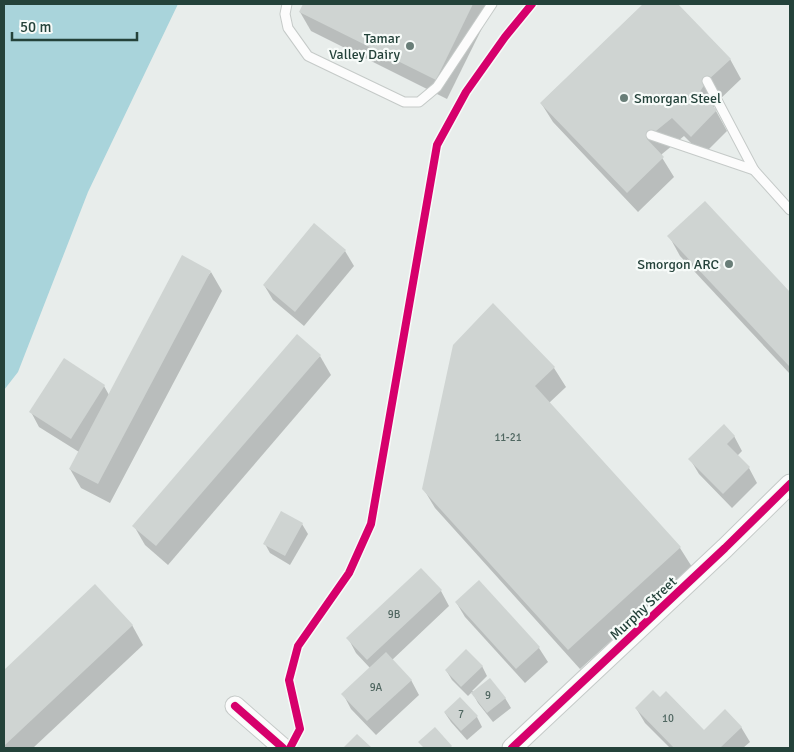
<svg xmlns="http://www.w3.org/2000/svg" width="794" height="752" viewBox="0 0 794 752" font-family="Signika,sans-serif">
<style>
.water{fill:#a9d4db}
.shadow{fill:#0003}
.building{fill:#cfd4d2}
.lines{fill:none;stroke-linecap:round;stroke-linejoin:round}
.lane-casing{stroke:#c5cac8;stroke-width:11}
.street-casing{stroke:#c5cac8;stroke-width:21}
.lane{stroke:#fcfcfc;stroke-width:9}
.street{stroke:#fcfcfc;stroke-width:19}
.cycleway-casing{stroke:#f7fbf9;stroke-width:11}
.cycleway{stroke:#d6006c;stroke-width:8}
.poi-dot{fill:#697e78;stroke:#f7fbf9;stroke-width:2}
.labels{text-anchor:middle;stroke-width:4.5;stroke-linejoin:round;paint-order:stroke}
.number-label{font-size:11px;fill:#506761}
.poi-label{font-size:14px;fill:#24423a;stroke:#f7fbf9;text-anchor:end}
.street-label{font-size:14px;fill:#24423a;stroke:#f7fbf9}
</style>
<rect width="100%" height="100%" fill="#e8edeb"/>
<path class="water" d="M4,4H178L88,192L18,372L4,390Z"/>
<g class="shadow">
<path d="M304,4H494L447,99L311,31L300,12Z"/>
<path d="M644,4H676L730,59L741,79L718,101L713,108L716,111L727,131L703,155L684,136L662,154L661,156L674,177L638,212L553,122L541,103Z"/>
<path d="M705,202L790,294V374L680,256L669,236Z"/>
<path d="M345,251L354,266L304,326L273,300L264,285Z"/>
<path d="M211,272L222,291L110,503L81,488L70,469L79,452L39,427L31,412L104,386L109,395Z"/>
<path d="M493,305L554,368L566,387L549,403L680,548L692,567L580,669L435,508L423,488Z"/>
<path d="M320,356L331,375L168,565L145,545L134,526Z"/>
<path d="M734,436L742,451L737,456L749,468L757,483L732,508L699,474L690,459Z"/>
<path d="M302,524L308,534L290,565L270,553L265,544Z"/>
<path d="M421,570L441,591L449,606L392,660L411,680L419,695L376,735L351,709L343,694L370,668L356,653L348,638Z"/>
<path d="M95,586L132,625L143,645L33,748H4V672Z"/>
<path d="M456,602L539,648L548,662L525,683L465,617Z"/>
<path d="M482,666L487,676L472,691L474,692L505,698L511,708L493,722L478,703L472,692L468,696L452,680L446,670Z"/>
<path d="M636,708L704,731L741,727L750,742L743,748H670L645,723Z"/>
<path d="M445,713L477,717L482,727L467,740L451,722Z"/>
</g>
<g class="building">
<path d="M303,4H473L436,80L299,12Z"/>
<path d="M643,4H678L731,59L707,81L699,93L717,110L691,137L672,118L651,135L647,139L664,157L627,193L540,103Z"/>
<path d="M705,201L790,292V365L789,366L667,236Z"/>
<path d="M314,223L346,250L295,312L263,285Z"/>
<path d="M182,255L211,271L98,484L69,469Z"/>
<path d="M493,303L555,367L535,386L681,547L568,650L422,489L453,345Z"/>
<path d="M297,334L321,355L156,546L132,526Z"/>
<path d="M64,358L105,385L71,439L29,412Z"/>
<path d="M724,424L735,436L727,444L750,467L723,494L688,459Z"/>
<path d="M281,511L303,523L285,556L263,544Z"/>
<path d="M421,568L442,590L367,660L346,638Z"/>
<path d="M479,580L540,647L516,669L455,602Z"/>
<path d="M95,584L133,625L4,746V670Z"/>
<path d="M466,649L483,666L461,687L445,670Z"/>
<path d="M386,652L412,680L367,721L341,694Z"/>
<path d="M490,678L506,698L487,713L471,693Z"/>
<path d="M653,690L660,697L666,691L704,730L725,709L742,727L720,748H674L635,708Z"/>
<path d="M460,697L478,716L461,731L444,712Z"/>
<path d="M435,727L452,746L450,748H424L418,742Z"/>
<path d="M357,734L372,748H343Z"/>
</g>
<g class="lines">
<g class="lane-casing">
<g id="lane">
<path d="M287,4L285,14L288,28L308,56L404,102H419L437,87L492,4"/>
<path d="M707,81L754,170L790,210"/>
<path d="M651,135L754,170"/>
</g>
</g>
<g class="street-casing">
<g id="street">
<path d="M235,706L283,748"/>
<path d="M512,748L725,548L790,484"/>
</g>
</g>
<use href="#lane" class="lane"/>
<use href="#street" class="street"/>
<g class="cycleway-casing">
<g id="cycleway">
<path d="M235,706L283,748"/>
<path d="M290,748L300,729L289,680L298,646L349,573L371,524L437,145L466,92L505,37L532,4"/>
<path d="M512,748L725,548L790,484"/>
</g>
</g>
<use href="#cycleway" class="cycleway"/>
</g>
<g class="poi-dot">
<circle cx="410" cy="46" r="5"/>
<circle cx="624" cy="98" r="5"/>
<circle cx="729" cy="264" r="5"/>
</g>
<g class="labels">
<g class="number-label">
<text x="508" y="441">11-21</text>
<text x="394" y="618">9B</text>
<text x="376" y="691">9A</text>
<text x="488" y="699">9</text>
<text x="461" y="718">7</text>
<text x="668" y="722">10</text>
</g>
<g class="poi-label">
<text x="400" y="43">Tamar<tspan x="400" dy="16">Valley Dairy</tspan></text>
<text x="634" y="103" text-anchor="start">Smorgan Steel</text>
<text x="719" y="269">Smorgon ARC</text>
</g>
<g class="street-label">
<text transform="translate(643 608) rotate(-43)" y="5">Murphy Street</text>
</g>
</g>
<rect width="794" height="752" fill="none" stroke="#24423a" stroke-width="10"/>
<path d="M12 32v8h125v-8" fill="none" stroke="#24423a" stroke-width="2.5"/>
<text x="20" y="32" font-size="15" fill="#24423a" stroke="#f7fbf9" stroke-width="4" paint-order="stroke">50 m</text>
</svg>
